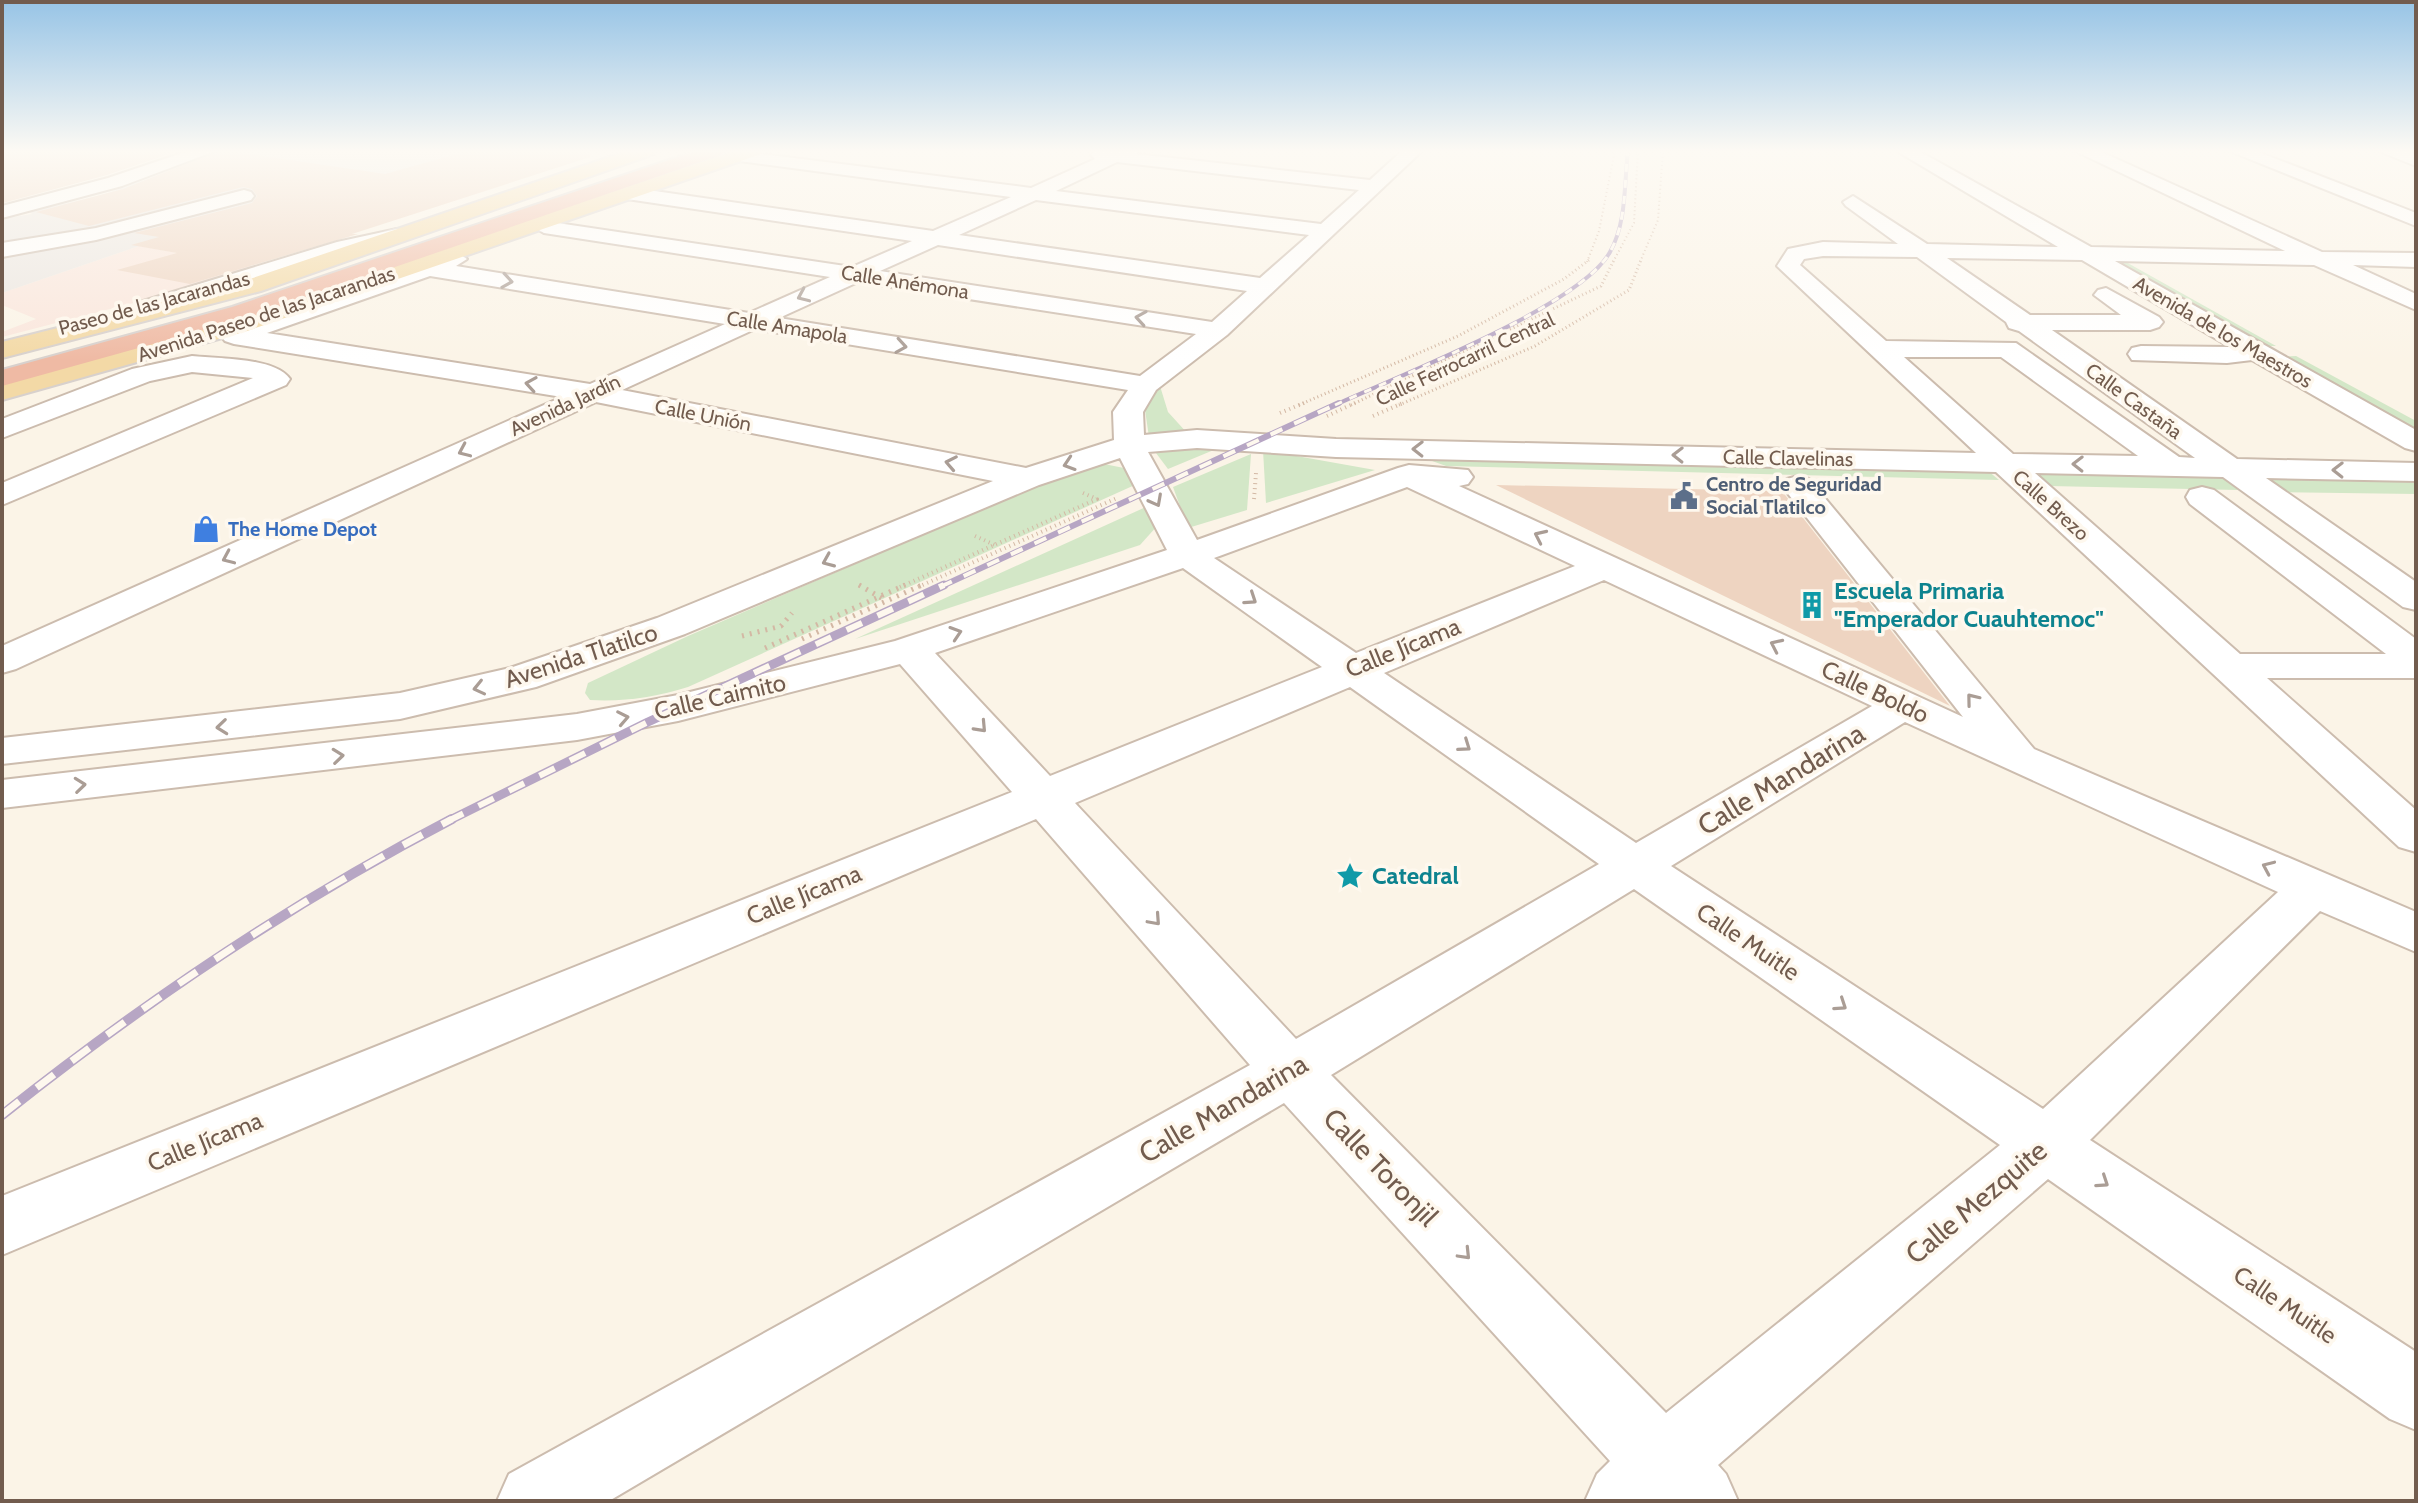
<svg xmlns="http://www.w3.org/2000/svg" width="2418" height="1503" viewBox="0 0 2418 1503" font-family="Cabin,sans-serif">
<style>
.commercial{fill:#fae6dc}
.industrial{fill:#ebe6e1}
.green{fill:#d3e7c7}
.building{fill:#eed4c1}
.lines{fill:none;stroke-linecap:round;stroke-linejoin:round}
.minor-casing{stroke:#ccbcae;stroke-width:4}
.major-casing{stroke:#d8d1cd;stroke-width:4}
.highway-casing{stroke:#d8d1cd;stroke-width:4}
.path-far3{stroke:#d3b8a4;stroke-width:2;stroke-dasharray:1 3;stroke-linecap:butt}
.path-far2{stroke:#d3b8a4;stroke-width:3;stroke-dasharray:1 3;stroke-linecap:butt}
.path-far1{stroke:#d3b8a4;stroke-width:4;stroke-dasharray:1 4;stroke-linecap:butt}
.path{stroke:#d3b8a4;stroke-width:5;stroke-dasharray:2 6;stroke-linecap:butt}
.minor{fill:#fff;fill-rule:evenodd}
.major{fill:#f3d9a6;fill-rule:evenodd}
.highway{fill:#efbaa4;fill-rule:evenodd}
.rail-far3-casing{stroke:#b7a6c4;stroke-width:4}
.rail-far2-casing{stroke:#b7a6c4;stroke-width:6}
.rail-far1-casing{stroke:#b7a6c4;stroke-width:9}
.rail-casing{stroke:#b7a6c4;stroke-width:10}
.rail-far3{stroke:#fef8ee;stroke-width:3;stroke-dasharray:8;stroke-linecap:butt}
.rail-far2{stroke:#fef8ee;stroke-width:4;stroke-dasharray:13;stroke-linecap:butt}
.rail-far1{stroke:#fef8ee;stroke-width:6;stroke-dasharray:17;stroke-linecap:butt}
.rail{stroke:#fef8ee;stroke-width:7;stroke-dasharray:22;stroke-linecap:butt}
.oneway{stroke:#aa9d95}
.labels{text-anchor:middle;stroke-width:7;stroke-linejoin:round;paint-order:stroke}
.far-street-label{font-size:20px;fill:#725c4e;stroke:#fef8ee}
.far-service-label{font-size:20px;font-weight:bold;fill:#4e5e75;stroke:#fef8ee;text-anchor:start}
.far-shop-label{font-size:20px;font-weight:bold;fill:#366cbe;stroke:#fef8ee;text-anchor:start}
.culture-label{font-size:24px;font-weight:bold;fill:#0d838f;stroke:#fef8ee;text-anchor:start}
.street-label{font-size:24px;fill:#725c4e;stroke:#fef8ee}
.near-street-label{font-size:28px;fill:#725c4e;stroke:#fef8ee}
</style>
<rect width="100%" height="100%" fill="#fbf4e7"/>
<path class="commercial" d="M139,246L265,269L2,337V332L36,319L2,305V293Z"/>
<path class="industrial" d="M229,150H471L139,246L2,293V219L32,214L29,212L102,195Z"/>
<g class="green">
<path d="M2102,257H2117L2276,346H2258Z"/>
<path d="M2296,356L2416,421V434L2274,357Z"/>
<path d="M1160,386L1168,412L1188,434L1149,437L1145,410Z"/>
<path d="M1221,447L1168,469L1153,449Z"/>
<path d="M1263,450L1375,470L1266,503Z"/>
<path d="M1410,453L1987,470L1999,480L1446,466Z"/>
<path d="M1251,454L1247,510L1188,528L1173,487Z"/>
<path d="M1104,464L1129,469L1137,484L688,687C656,697 624,702 590,700L585,693L588,683L688,636L1045,482L1073,471Z"/>
<path d="M2035,472L2221,476L2238,490L2049,486Z"/>
<path d="M2255,478L2416,481V494L2273,492Z"/>
<path d="M1148,506L1158,525L1140,545L855,639Z"/>
</g>
<g class="building">
<path d="M2,150H181L107,175L3,203Z"/>
<path d="M221,150L385,174L471,150H589L590,157L352,234H358L190,284L117,270L177,253L131,245L159,237L134,233L252,203L257,196L252,189L243,187L89,226L36,212L123,189Z"/>
<path d="M1496,485L1782,491L1950,706Z"/>
</g>
<g class="lines">
<g class="minor-casing">
<g id="minor">
<path d="M191,150H218L122,186L2,218V206L108,178Z"/>
<path d="M1098,150H1139L1136,154L1370,180L1403,150H1423L1227,335L1156,390L1143,412L1144,435L1197,430L1336,439L1976,453L1777,266L1788,249L1823,242L1898,244L1846,206L1843,202L1853,196L1927,244L2058,247L1895,150H1917L2091,247L2285,251L2073,150H2097L2322,252L2416,253V267L2353,265L2416,294V310L2314,265L2115,261L2416,430V451L2405,448L2252,360L2227,363L2132,360L2128,354L2132,348L2141,346L2230,347L2082,260L1947,258L2030,315H2121L2094,295L2098,290L2106,288L2159,317L2163,322L2159,327L2150,330H2052L2237,459L2416,463V481L2266,478L2416,582V610L2403,607L2223,477L2035,473L2240,654H2386L2190,504L2186,497L2190,490L2202,487L2214,490L2416,639V678H2267L2416,810V852L2399,847L1996,472L1336,457L1197,448L1148,452L1197,540L1398,468L1409,465L1468,470L1473,477L1468,484L1459,486L1963,717L1782,486L1787,479L1798,476L1809,479L2034,749L2416,912V952L2320,911L2090,1140L2416,1352V1430L2390,1419L2048,1179L1718,1465L1726,1474L1738,1501H1585L1597,1474L1610,1461L1284,1103L609,1501H497L509,1474L1250,1065L1036,819L2,1255V1196L1012,792L900,664L678,721L577,740L2,808V780L577,714L678,695L895,641L1167,550L1120,458L1039,485L685,634L536,687L400,719L2,764V738L400,693L510,668L657,618L993,481L596,402L16,669L2,673V646L562,397L234,344L225,341L221,336L225,331L456,252L467,259L456,266L749,313L830,277L544,233L534,227L544,221L852,267L912,241L627,199L617,193L627,187L933,231L1011,197L739,161L730,156L739,151L1031,188L1095,159L1091,155ZM1117,162L1359,190L1321,224L1056,191ZM1036,200L1309,235L1260,278L959,235ZM938,245L1247,291L1212,322L880,271ZM1823,256L1917,257L2006,322L2009,328L2019,331L2195,458L2179,457L2016,343L1886,341L1800,265L1804,259ZM430,276L725,324L590,384L267,333ZM858,282L1196,334L1140,376L779,318ZM755,329L1128,390L1113,412L1114,440L1026,468L622,390ZM1904,357H2001L2138,456L2013,454ZM1407,487L1575,566L1356,653L1214,558ZM1183,568L1322,667L1050,776L935,653ZM1604,580L1872,706L1636,843L1384,673ZM1350,687L1599,864L1296,1039L1075,803ZM1905,722L2278,892L2043,1109L1671,866ZM1634,889L2000,1145L1666,1413L1331,1075Z"/>
<path d="M2227,150H2253L2416,213V226Z"/>
<path d="M2376,150H2403L2416,155V166Z"/>
<path d="M244,190L251,192L254,196L251,200L96,240L2,257V243L96,228Z"/>
<path d="M397,229L404,231L408,235L404,239L351,252L158,312H140L137,307L140,302L337,242Z"/>
<path d="M192,356C217,359 275,357 290,379L286,385L2,505V483L253,378L192,372L150,381L2,438V419L132,369Z"/>
</g>
</g>
<g class="major-casing">
<g id="major">
<path d="M630,150H657L654,154L261,291L2,358V342L244,281Z"/>
<path d="M737,150H764L761,154L247,331L2,400V383L229,321Z"/>
</g>
</g>
<g class="highway-casing">
<path id="highway" d="M699,150H726L723,154L250,317L2,386V370L232,307Z"/>
</g>
<g class="path-far3">
<path d="M1587,262L1599,231L1615,150"/>
<path d="M1613,262L1634,223L1638,150"/>
<path d="M1640,262L1658,220L1663,150"/>
</g>
<g class="path-far2">
<path d="M1299,405L1458,336L1564,279L1589,260"/>
<path d="M1351,405L1601,286L1614,260"/>
<path d="M1399,405L1535,346L1629,290L1641,260"/>
</g>
<g class="path-far1">
<path d="M1280,413L1304,403"/>
<path d="M1327,416L1355,403"/>
<path d="M1373,416L1403,403"/>
<path d="M1254,499L1256,473"/>
<path d="M975,536L995,545"/>
<path d="M859,585L863,587"/>
<path d="M900,587L1097,499L1083,493"/>
<path d="M918,587L1117,498"/>
</g>
<g class="path">
<path d="M859,585L885,600"/>
<path d="M742,636L781,626L792,613"/>
<path d="M802,639L922,585"/>
<path d="M765,648L905,585"/>
</g>
<use href="#minor" class="minor"/>
<use href="#major" class="major"/>
<use href="#highway" class="highway"/>
<g class="rail-far3-casing">
<path id="rail-far3" d="M1335,405C1396,377 1581,306 1610,252C1627,222 1624,183 1628,150"/>
</g>
<g class="rail-far2-casing">
<path id="rail-far2" d="M940,587L1339,403"/>
</g>
<g class="rail-far1-casing">
<path id="rail-far1" d="M448,821L648,722L944,585"/>
</g>
<g class="rail-casing">
<path id="rail" d="M2,1115C143,1003 292,902 452,819"/>
</g>
<use href="#rail-far3" class="rail-far3"/>
<use href="#rail-far2" class="rail-far2"/>
<use href="#rail-far1" class="rail-far1"/>
<use href="#rail" class="rail"/>
</g>
<defs><path id="oneway-chevron" d="M-2-3.5L2.5 0L-2 3.5" fill="none" stroke-width="1.6" stroke-linecap="round" stroke-linejoin="round" transform="scale(2)"/></defs>
<g class="oneway">
<use href="#oneway-chevron" transform="translate(507 281) rotate(9)"/>
<use href="#oneway-chevron" transform="translate(803 296) rotate(156)"/>
<use href="#oneway-chevron" transform="translate(1141 318) rotate(-171)"/>
<use href="#oneway-chevron" transform="translate(901 346) rotate(9)"/>
<use href="#oneway-chevron" transform="translate(531 384) rotate(-171)"/>
<use href="#oneway-chevron" transform="translate(1418 449) rotate(-179)"/>
<use href="#oneway-chevron" transform="translate(464 451) rotate(156)"/>
<use href="#oneway-chevron" transform="translate(1678 455) rotate(-179)"/>
<use href="#oneway-chevron" transform="translate(951 463) rotate(-169)"/>
<use href="#oneway-chevron" transform="translate(1069 464) rotate(162)"/>
<use href="#oneway-chevron" transform="translate(2078 464) rotate(-179)"/>
<use href="#oneway-chevron" transform="translate(2338 470) rotate(-179)"/>
<use href="#oneway-chevron" transform="translate(1156 501) rotate(62)"/>
<use href="#oneway-chevron" transform="translate(1540 536) rotate(-155)"/>
<use href="#oneway-chevron" transform="translate(228 558) rotate(156)"/>
<use href="#oneway-chevron" transform="translate(828 561) rotate(157)"/>
<use href="#oneway-chevron" transform="translate(1251 599) rotate(34)"/>
<use href="#oneway-chevron" transform="translate(956 633) rotate(-18)"/>
<use href="#oneway-chevron" transform="translate(1776 645) rotate(-155)"/>
<use href="#oneway-chevron" transform="translate(479 688) rotate(167)"/>
<use href="#oneway-chevron" transform="translate(1972 699) rotate(-129)"/>
<use href="#oneway-chevron" transform="translate(623 718) rotate(-11)"/>
<use href="#oneway-chevron" transform="translate(222 727) rotate(174)"/>
<use href="#oneway-chevron" transform="translate(981 727) rotate(47)"/>
<use href="#oneway-chevron" transform="translate(1465 746) rotate(35)"/>
<use href="#oneway-chevron" transform="translate(338 756) rotate(-6)"/>
<use href="#oneway-chevron" transform="translate(80 785) rotate(-6)"/>
<use href="#oneway-chevron" transform="translate(2268 867) rotate(-156)"/>
<use href="#oneway-chevron" transform="translate(1155 920) rotate(48)"/>
<use href="#oneway-chevron" transform="translate(1841 1005) rotate(34)"/>
<use href="#oneway-chevron" transform="translate(2103 1182) rotate(34)"/>
<use href="#oneway-chevron" transform="translate(1465 1254) rotate(46)"/>
</g>
<linearGradient id="sky" x2="0" y2="1"><stop stop-color="#97c4e6"/><stop offset="0.42" stop-color="#fdfaf4"/><stop offset="1" stop-color="#fdfaf4" stop-opacity="0"/></linearGradient>
<rect width="2418" height="361" fill="url(#sky)"/>
<defs>
<g id="civic-bare" transform="scale(2.16)"><path d="M-.6-6.5H3V-4.5H.6V-3L4-1V1h2V6H-6V1h2V-1L-.6-3ZM-1.2 2.5V6h2.4V2.5Z" fill="#5c6f8a" stroke="#fef8ee" stroke-width="2.5" paint-order="stroke"/></g>
<g id="shop-bare" transform="scale(2.16)"><path d="M-5-2.5h2.3a2.7 3.5 0 0 1 5.4 0H5L5.5 6h-11ZM-1.5-2.5h3a1.5 2.3 0 0 0-3 0Z" fill="#3f7fe0" stroke="#fef8ee" stroke-width="2.5" paint-order="stroke"/></g>
<g id="building-bare" transform="scale(2.16)"><path d="M-4-6H4V6H1V3H-1V6H-4ZM-2.5-4.3h1.7v1.8h-1.7ZM.8-4.3h1.7v1.8H.8ZM-2.5-1h1.7V.8h-1.7ZM.8-1h1.7V.8H.8Z" fill="#0f9aa8" stroke="#fef8ee" stroke-width="2.5" paint-order="stroke"/></g>
<g id="sight-bare" transform="scale(2.16)"><path d="M0-6L1.8-2.2L6-1.7L2.9 1.2L3.7 5.4L0 3.3L-3.7 5.4L-2.9 1.2L-6-1.7L-1.8-2.2Z" fill="#0f9aa8" stroke="#fef8ee" stroke-width="2.5" paint-order="stroke"/></g>
</defs>
<g fill-rule="evenodd">
<use href="#civic-bare" x="1684" y="496"/>
<use href="#shop-bare" x="206" y="529"/>
<use href="#building-bare" x="1812" y="605"/>
<use href="#sight-bare" x="1350" y="876"/>
</g>
<g class="labels">
<g class="far-street-label">
<text transform="translate(905 282) rotate(9)" y="7">Calle Anémona</text>
<text transform="translate(154 303) rotate(-15)" y="7">Paseo de las Jacarandas</text>
<text transform="translate(266 314) rotate(-18)" y="7">Avenida Paseo de las Jacarandas</text>
<text transform="translate(787 327) rotate(9)" y="7">Calle Amapola</text>
<text transform="translate(2223 332) rotate(30)" y="7">Avenida de los Maestros</text>
<text transform="translate(1465 359) rotate(-25)" y="7">Calle Ferrocarril Central</text>
<text transform="translate(2134 401) rotate(36)" y="7">Calle Castaña</text>
<text transform="translate(565 405) rotate(-25)" y="7">Avenida Jardín</text>
<text transform="translate(703 415) rotate(11)" y="7">Calle Unión</text>
<text transform="translate(1788 458) rotate(1)" y="7">Calle Clavelinas</text>
<text transform="translate(2051 505) rotate(42)" y="7">Calle Brezo</text>
</g>
<g class="far-service-label">
<text x="1706" y="491">Centro de Seguridad<tspan x="1706" dy="23">Social Tlatilco</tspan></text>
</g>
<g class="far-shop-label">
<text x="228" y="536">The Home Depot</text>
</g>
<g class="culture-label">
<text x="1834" y="599">Escuela Primaria<tspan x="1834" dy="28">"Emperador Cuauhtemoc"</tspan></text>
<text x="1372" y="884">Catedral</text>
</g>
<g class="street-label">
<text transform="translate(1403 648) rotate(-22)" y="8">Calle Jícama</text>
<text transform="translate(581 656) rotate(-18)" y="8">Avenida Tlatilco</text>
<text transform="translate(1875 692) rotate(25)" y="8">Calle Boldo</text>
<text transform="translate(720 697) rotate(-13)" y="8">Calle Caimito</text>
<text transform="translate(804 895) rotate(-22)" y="8">Calle Jícama</text>
<text transform="translate(1748 942) rotate(34)" y="8">Calle Muitle</text>
<text transform="translate(205 1142) rotate(-22)" y="8">Calle Jícama</text>
<text transform="translate(2285 1305) rotate(34)" y="8">Calle Muitle</text>
</g>
<g class="near-street-label">
<text transform="translate(1781 779) rotate(-31)" y="10">Calle Mandarina</text>
<text transform="translate(1223 1108) rotate(-30)" y="10">Calle Mandarina</text>
<text transform="translate(1381 1167) rotate(46)" y="10">Calle Toronjil</text>
<text transform="translate(1976 1202) rotate(-40)" y="10">Calle Mezquite</text>
</g>
</g>
<rect width="2418" height="1503" fill="none" stroke="#725c4e" stroke-width="8"/>
</svg>
